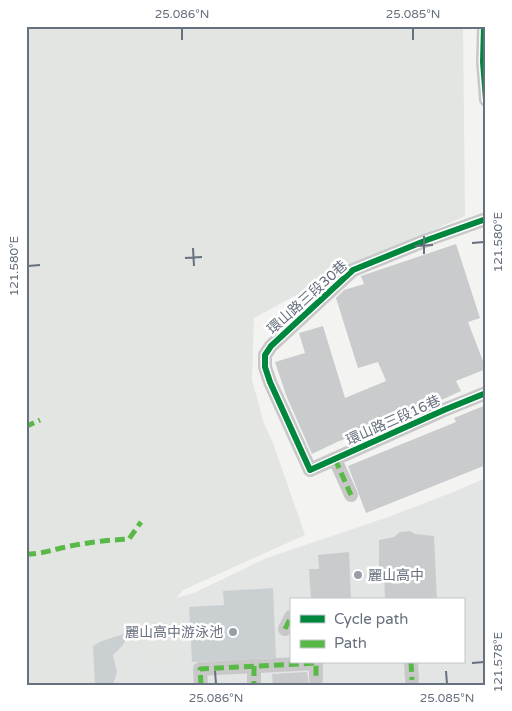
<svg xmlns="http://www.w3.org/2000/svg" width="512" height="711" viewBox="0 0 512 711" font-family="'Varela Round','Noto Sans TC',sans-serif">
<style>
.built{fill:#e3e5e4;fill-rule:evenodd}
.green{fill:#e2e5e1}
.water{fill:#cacfd2}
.building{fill:#cacbcc}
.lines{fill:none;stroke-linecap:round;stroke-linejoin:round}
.minor{stroke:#c8c8c9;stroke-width:14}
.quiet{stroke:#58b947;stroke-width:5;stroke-dasharray:10 5;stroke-linecap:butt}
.cycleway-casing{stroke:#fff;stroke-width:9}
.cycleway{stroke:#00873e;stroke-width:6}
.ticks{fill:none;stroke:#67707e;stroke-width:2}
.poi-dot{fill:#989ea7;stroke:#fff;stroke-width:2}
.labels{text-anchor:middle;stroke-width:5;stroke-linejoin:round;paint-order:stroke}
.street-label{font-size:14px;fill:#67707e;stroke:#fff}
.poi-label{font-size:14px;fill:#67707e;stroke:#fff;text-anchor:start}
.neatline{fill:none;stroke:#67707e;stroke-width:2}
.ticks-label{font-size:12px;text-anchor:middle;fill:#67707e}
</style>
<rect width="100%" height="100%" fill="#f3f3f2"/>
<path class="built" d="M486,478V685H92L98,622L196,592L264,559L388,517L451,493ZM291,600H463V662H291Z"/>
<g class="green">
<path d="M26,26H463L465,216L348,267L254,318L252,380L264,424L273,443L305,535L183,590L139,644L122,685H26Z"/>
<path d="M185,615L186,663L136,670L144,647L166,620Z"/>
<path d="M194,680V685H125V684Z"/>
</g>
<g class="water">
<path d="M273,588L276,658L192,662L189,607L224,605L223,591Z"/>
<path d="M130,632L123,645L113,655L117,672L113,685H95L93,646L102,641Z"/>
</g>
<g class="building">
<path d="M456,244L480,318L468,322L486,369L456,381L461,391L422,409L337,442L312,454L286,395L275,362L305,353L299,333L323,326L345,398L386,381L378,362L358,368L336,298L344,290L364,284L361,276Z"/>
<path d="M486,405V465L366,513L348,466L456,422L454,418Z"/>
<path d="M410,531L415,534L434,536L437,600H385L384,573H379V540L394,537L400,532Z"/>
<path d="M349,552L351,600H311L309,569H319L318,555Z"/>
<path d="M307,672L309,685H273L272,674Z"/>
</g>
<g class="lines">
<g class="minor">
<path d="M484,26L483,62L486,100"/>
<path d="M486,219L427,240L353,270L271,346L265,355V367L270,382L310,470L444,410L486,393"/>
<path d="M335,459L351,495"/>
<path d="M285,629L291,617"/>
<path d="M411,662L412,680"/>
<path d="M254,666V685"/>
<path d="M201,685L200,669L316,663V679"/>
</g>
<g class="quiet">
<path d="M277,321L283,324L289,330"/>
<path d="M26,428L27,426L40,420"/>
<path d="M335,459L351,495"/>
<path d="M26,554C41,554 48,551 61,548C83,543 107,540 129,539L141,522"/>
<path d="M285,629L291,617"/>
<path d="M411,662L412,680"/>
<path d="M254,666V685"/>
<path d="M201,685L200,669L316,663V679"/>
</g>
<g class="cycleway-casing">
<g id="cycleway">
<path d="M484,26L483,62L486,100"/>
<path d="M486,219L427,240L353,270L271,346L265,355V367L270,382L310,470L444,410L486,393"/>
</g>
</g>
<use href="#cycleway" class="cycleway"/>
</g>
<path class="ticks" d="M182,28V40M413,28V40M424,236V254M472,243L484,242M415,246L433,245M193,248L194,266M185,258L202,257M28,266L40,265M472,663L484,662M215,671L216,684M446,671L447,684"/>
<g class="poi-dot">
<circle cx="358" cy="575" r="5"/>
<circle cx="233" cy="632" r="5"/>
</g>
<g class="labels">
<g class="street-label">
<text transform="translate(307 297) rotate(-42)" y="5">環山路三段30巷</text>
<text transform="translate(393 420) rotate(-24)" y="5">環山路三段16巷</text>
</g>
<g class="poi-label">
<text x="368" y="580">麗山高中</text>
<text x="223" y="637" text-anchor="end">麗山高中游泳池</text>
</g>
</g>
<rect width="512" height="711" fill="none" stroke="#ffffff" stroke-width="55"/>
<rect x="290" y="598" width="175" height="65" fill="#ffffff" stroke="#c2c6cb"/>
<rect x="300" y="615" width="25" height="8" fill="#00873e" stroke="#c2c6cb"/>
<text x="334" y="624" font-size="15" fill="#67707e">Cycle path</text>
<rect x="300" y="640" width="25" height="8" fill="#58b947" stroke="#c2c6cb"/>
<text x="334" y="648" font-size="15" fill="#67707e">Path</text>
<rect x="28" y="28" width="456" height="656" class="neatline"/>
<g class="ticks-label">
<text x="182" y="18">25.086°N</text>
<text x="413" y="18">25.085°N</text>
<text transform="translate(498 242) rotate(-90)" y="4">121.580°E</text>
<text transform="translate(14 266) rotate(-90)" y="4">121.580°E</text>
<text transform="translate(498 662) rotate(-90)" y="4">121.578°E</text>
<text x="216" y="702">25.086°N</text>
<text x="447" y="702">25.085°N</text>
</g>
</svg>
